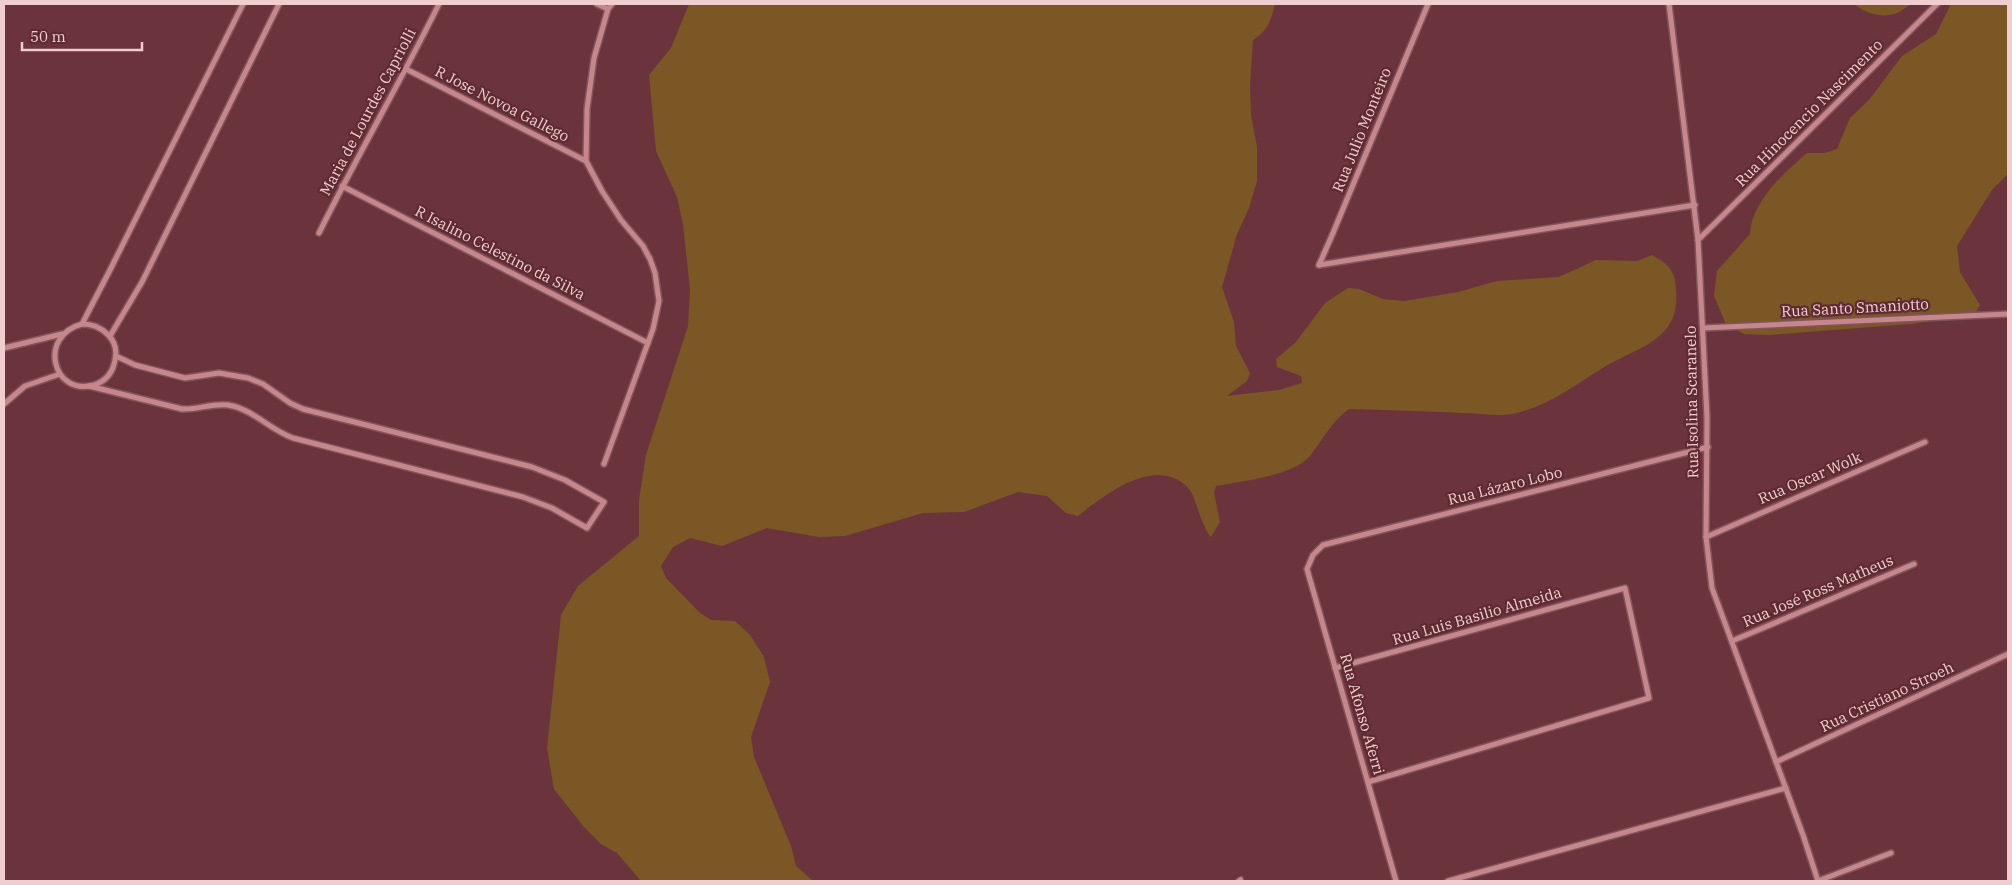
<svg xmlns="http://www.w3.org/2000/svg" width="2012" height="885" viewBox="0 0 2012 885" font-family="'IBM Plex Serif',serif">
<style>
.green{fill:#7b5726}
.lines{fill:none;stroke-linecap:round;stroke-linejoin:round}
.service-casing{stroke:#81545a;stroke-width:6}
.minor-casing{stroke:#81545a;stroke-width:8}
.service{stroke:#c5868c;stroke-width:4}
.minor{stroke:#c5868c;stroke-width:5}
.labels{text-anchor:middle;stroke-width:4.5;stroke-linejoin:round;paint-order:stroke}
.street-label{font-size:15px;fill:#f0ced0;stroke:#5f2a32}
</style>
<rect width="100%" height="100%" fill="#6b343c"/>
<g class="green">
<path d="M689,4H1275C1271,20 1268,31 1253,40L1250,85L1251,115L1257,147V181L1249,208L1237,234L1222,287L1234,322L1236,346L1250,373L1247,381L1227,396L1279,390L1302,383L1301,376L1277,367L1276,359L1296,342L1325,303L1348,288L1359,289L1383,299L1404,301L1458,292L1497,281L1559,277L1596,260L1637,261L1652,255C1668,264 1675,270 1676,289C1681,339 1641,346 1606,366C1574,385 1550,406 1512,414C1497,417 1478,413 1463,413C1425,411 1387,410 1349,409C1332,421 1323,439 1310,456C1293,476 1242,481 1216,486L1214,493L1220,522L1211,537C1199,523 1197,497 1188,488C1157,454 1104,495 1078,516L1066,513L1047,496L1018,492L964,512L923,513L845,536L819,537L767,528L722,546L690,538L673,547L661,566L666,578L700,613L711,620L735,621L750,635L764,657L770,682L751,737L754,757L791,846L796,866L813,881H641L617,853L601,844L584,827L554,789L547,748L561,615L578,586L639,536V500L646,455L688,326L690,290L683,224L677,197L656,151L649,75L671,48Z"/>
<path d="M1854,4H1911C1906,7 1901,11 1897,13C1882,19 1865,13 1854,4Z"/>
<path d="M1951,4H2008V174L1992,190L1957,246L1960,272L1980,305L1974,315L1911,324L1769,335L1744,334L1726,324L1714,296L1717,271L1750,234C1752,201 1783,174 1807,153H1825L1837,149L1850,118L1869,100L1902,56L1936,34Z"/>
</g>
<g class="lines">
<g class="service-casing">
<path id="service" d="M1238,881L1241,879"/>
</g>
<g class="minor-casing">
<g id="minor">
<path d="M597,4L608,9"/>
<path d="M1669,4L1698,240L1707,417L1706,537L1712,588L1803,835L1818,881"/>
<path d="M406,69L586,161"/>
<path d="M342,186L648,343"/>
<path d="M319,233C357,156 401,81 439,4"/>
<path d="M1698,240L1937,4"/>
<path d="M1319,265L1695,205"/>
<path d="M1319,265L1333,233L1428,4"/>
<path d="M82,324C101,324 120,339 115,360C113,372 106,381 94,385C53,397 37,336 82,324L110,270L243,4"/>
<path d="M1703,328L2008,314"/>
<path d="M110,336L142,282L279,4"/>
<path d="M4,348L62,334"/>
<path d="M89,386L182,409C197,410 212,403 228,405C253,409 270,430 293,438L523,497L552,508L587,528L604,502L565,480L532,467L303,409L290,403L263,384L248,378L219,373L185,378L135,365L116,356"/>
<path d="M4,404L25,386L60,374"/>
<path d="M604,464L653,329L659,301L655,273L650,259L643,246L621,220L602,191L586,161L587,109L594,58L608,9L612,4"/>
<path d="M1706,537L1925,442"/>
<path d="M1732,641L1914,564"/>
<path d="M1335,668L1625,588L1649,698L1368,782"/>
<path d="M1776,762L2008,654"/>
<path d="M1396,881L1307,569L1313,555L1323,545L1708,447"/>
<path d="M1448,881L1786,788"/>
<path d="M1818,881L1891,853"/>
</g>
</g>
<use href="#service" class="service"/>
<use href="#minor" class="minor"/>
</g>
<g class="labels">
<g class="street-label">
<text transform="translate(502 104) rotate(27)" y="5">R Jose Novoa Gallego</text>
<text transform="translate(368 112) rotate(-62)" y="5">Maria de Lourdes Capriolli</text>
<text transform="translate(1809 113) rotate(-45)" y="5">Rua Hinocencio Nascimento</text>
<text transform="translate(1362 130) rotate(-68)" y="5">Rua Julio Monteiro</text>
<text transform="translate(500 253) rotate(27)" y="5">R Isalino Celestino da Silva</text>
<text transform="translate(1855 308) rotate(-3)" y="5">Rua Santo Smaniotto</text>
<text transform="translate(1692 402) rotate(-91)" y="5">Rua Isolina Scaranelo</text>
<text transform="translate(1810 478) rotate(-23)" y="5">Rua Oscar Wolk</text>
<text transform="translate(1505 486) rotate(-14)" y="5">Rua Lázaro Lobo</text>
<text transform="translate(1818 591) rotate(-23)" y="5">Rua José Ross Matheus</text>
<text transform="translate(1477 616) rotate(-16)" y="5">Rua Luis Basilio Almeida</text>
<text transform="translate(1887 697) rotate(-25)" y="5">Rua Cristiano Stroeh</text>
<text transform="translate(1362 714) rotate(74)" y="5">Rua Afonso Aferri</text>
</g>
</g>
<rect width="2012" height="885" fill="none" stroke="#f0ced0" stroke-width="10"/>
<path d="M22 42v8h120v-8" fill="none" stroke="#f0ced0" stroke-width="2.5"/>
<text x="30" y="42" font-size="15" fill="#f0ced0" stroke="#5f2a32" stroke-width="4" paint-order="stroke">50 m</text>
</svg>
